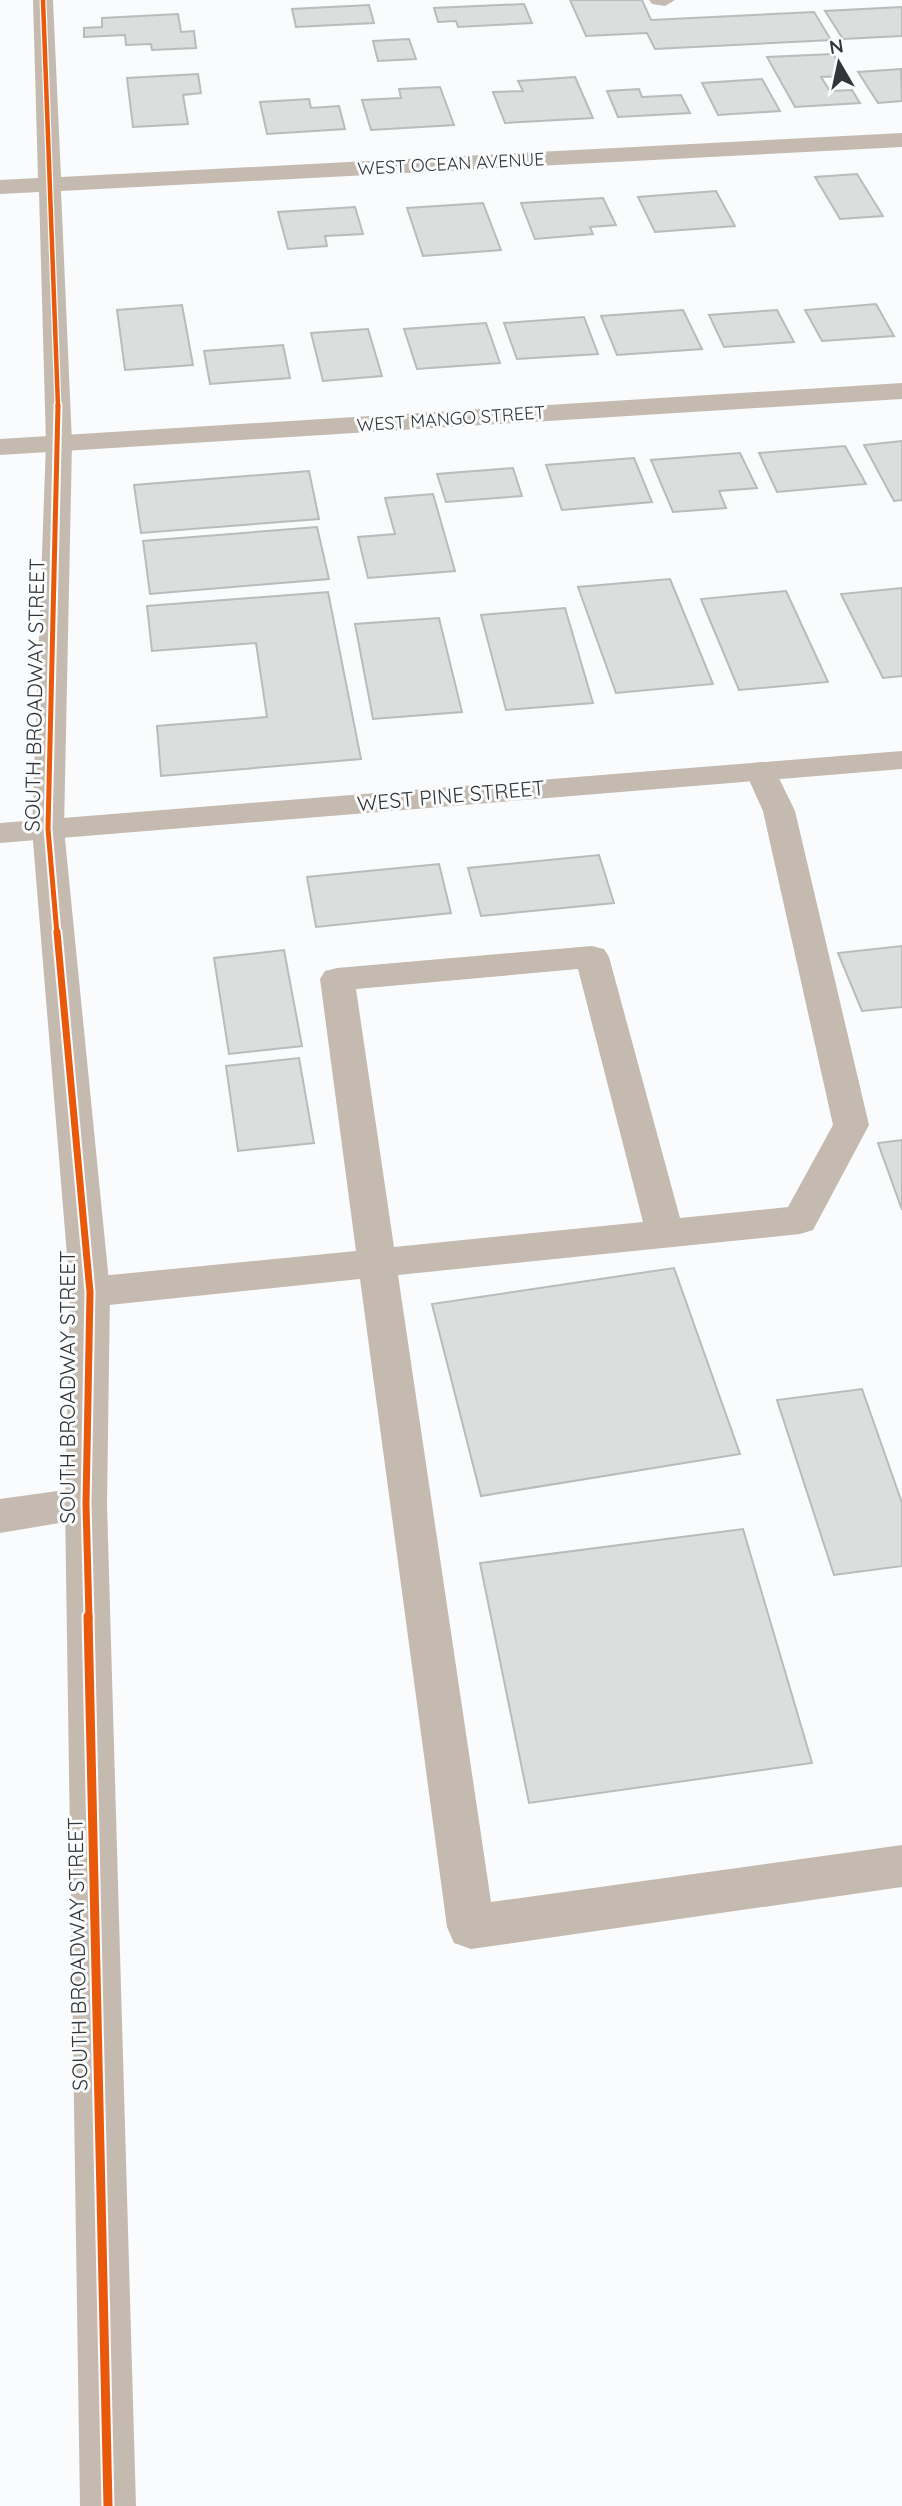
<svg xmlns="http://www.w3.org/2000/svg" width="902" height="2506" viewBox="0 0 902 2506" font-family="Quicksand,sans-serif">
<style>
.building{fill:#dcdddd;stroke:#babbbb;stroke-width:2}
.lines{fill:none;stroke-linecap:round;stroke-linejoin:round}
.service{fill:#c4bab0;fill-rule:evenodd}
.minor{fill:#c4bab0;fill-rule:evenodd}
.tertiary{fill:#c4bab0;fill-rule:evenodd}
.cycleway-far3-casing{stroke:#f9fbfd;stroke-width:7}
.cycleway-far2-casing{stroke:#f9fbfd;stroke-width:9}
.cycleway-far1-casing{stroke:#f9fbfd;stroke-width:11}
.cycleway-casing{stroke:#f9fbfd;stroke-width:13}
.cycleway-far3{stroke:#e8590c;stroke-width:4.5}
.cycleway-far2{stroke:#e8590c;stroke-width:5}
.cycleway-far1{stroke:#e8590c;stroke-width:7}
.cycleway{stroke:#e8590c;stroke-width:9}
.labels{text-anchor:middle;stroke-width:6;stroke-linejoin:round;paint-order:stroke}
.far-street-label{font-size:18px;fill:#343536;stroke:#f9fbfd}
.street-label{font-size:21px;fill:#343536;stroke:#f9fbfd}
</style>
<rect width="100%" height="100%" fill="#fafbfc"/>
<g class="building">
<path d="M570,0H642L651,20L814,12L831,40L655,49L647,33L586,36Z"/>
<path d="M524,4L532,23L458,27L456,21L438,22L434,8Z"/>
<path d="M369,5L374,23L296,27L292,9Z"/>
<path d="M902,7V36L843,39L825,11Z"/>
<path d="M178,14L181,32L194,31L196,48L152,50L151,44L126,45L125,35L84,37V28L102,27V18Z"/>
<path d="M409,39L416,59L378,61L373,41Z"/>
<path d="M833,54L846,76L821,77L830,91L852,90L860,103L795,107L767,57Z"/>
<path d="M901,69L902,101L878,103L858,72Z"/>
<path d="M198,74L201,93L183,95L188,124L133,127L127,78Z"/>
<path d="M575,77L593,118L505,123L493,92L523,91L518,81Z"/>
<path d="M762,79L780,111L718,115L702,83Z"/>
<path d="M440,87L454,125L371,130L362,100L401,98L399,89Z"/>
<path d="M639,89L642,97L681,95L690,113L618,117L607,91Z"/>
<path d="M309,99L311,108L339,106L345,129L267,134L260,102Z"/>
<path d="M857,174L883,216L840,219L815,177Z"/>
<path d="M716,191L735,226L655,232L638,197Z"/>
<path d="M603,198L616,225L590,227L593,234L535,239L521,203Z"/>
<path d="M483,203L501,250L423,256L407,208Z"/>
<path d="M355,207L363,234L325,236L327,246L288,249L278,212Z"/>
<path d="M876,304L894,336L822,341L805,310Z"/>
<path d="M182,305L193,365L125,370L117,310Z"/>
<path d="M683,310L702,349L617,355L601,316Z"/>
<path d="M777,310L794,342L724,347L709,315Z"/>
<path d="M584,317L598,354L517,359L504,323Z"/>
<path d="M486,323L500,363L417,369L404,329Z"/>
<path d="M368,329L382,376L323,381L311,333Z"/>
<path d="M283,345L290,378L210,384L204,351Z"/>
<path d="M902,441V500L894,501L864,445Z"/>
<path d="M845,446L866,484L777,492L759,453Z"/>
<path d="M740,453L757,488L719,491L726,508L673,512L651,460Z"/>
<path d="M634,458L652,502L562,510L546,465Z"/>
<path d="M513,468L522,496L446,502L437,474Z"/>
<path d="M309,471L319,519L141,533L134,485Z"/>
<path d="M433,494L455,571L368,578L358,537L395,534L385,498Z"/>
<path d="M317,527L329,579L150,594L143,541Z"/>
<path d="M670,579L713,684L616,693L578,587Z"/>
<path d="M902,588V676L883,678L841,594Z"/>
<path d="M786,591L828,682L739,690L701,599Z"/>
<path d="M328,592L361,759L161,776L157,726L267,717L256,643L152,651L147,606Z"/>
<path d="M565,608L593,703L506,710L481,615Z"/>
<path d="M439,618L462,712L373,719L355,624Z"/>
<path d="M599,855L614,903L481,916L468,868Z"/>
<path d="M439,864L451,913L316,927L307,877Z"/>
<path d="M902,946V1007L862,1011L838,953Z"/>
<path d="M284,950L302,1046L229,1054L214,958Z"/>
<path d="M299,1058L314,1143L238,1151L226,1066Z"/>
<path d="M902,1140V1210L878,1143Z"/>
<path d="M674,1268L740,1454L481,1496L432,1304Z"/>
<path d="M862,1389L902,1503V1566L834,1575L777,1400Z"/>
<path d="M743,1529L812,1763L529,1803L480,1563Z"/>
</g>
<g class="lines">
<g class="service">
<path d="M649,0H675L665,6L652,4Z"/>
<path d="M761,762L772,764L795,811L869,1125L813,1230L800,1234L398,1275L491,1902L902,1845V1887L471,1949L454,1943L447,1927L360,1279L90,1307L76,1302L70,1292L76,1282L90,1277L356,1251L320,979L325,971L337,968L592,946L604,949L609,957L680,1218L788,1207L833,1125L763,811L745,771L750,764ZM578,969L643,1222L394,1247L356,989Z"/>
</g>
<g class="minor">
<path d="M902,383V399L0,455V439Z"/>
<path d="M902,751V769L0,843V823Z"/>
<path d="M86,1487L101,1492L107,1504L101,1516L0,1533V1499Z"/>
</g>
<path class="tertiary" d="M33,0H53L61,177L902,133V147L61,191L72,443L64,829L110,1292L107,1504L136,2506H80L65,1504L70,1292L32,829L46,443L39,192L0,194V180L38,178Z"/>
<g class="cycleway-far3-casing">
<path id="cycleway-far3" d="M43,0L58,407"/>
</g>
<g class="cycleway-far2-casing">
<path id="cycleway-far2" d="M57,934L48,829L58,405"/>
</g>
<g class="cycleway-far1-casing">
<path id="cycleway-far1" d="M57,932L90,1292L86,1504L89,1618"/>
</g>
<g class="cycleway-casing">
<path id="cycleway" d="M88,1616L108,2506"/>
</g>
<use href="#cycleway-far3" class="cycleway-far3"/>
<use href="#cycleway-far2" class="cycleway-far2"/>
<use href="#cycleway-far1" class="cycleway-far1"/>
<use href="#cycleway" class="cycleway"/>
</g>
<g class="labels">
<g class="far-street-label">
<text transform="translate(451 164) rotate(-3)" y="6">WEST OCEAN AVENUE</text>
<text transform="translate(451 419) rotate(-4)" y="6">WEST MANGO STREET</text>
</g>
<g class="street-label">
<text transform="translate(35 695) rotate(-89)" y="7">SOUTH BROADWAY STREET</text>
<text transform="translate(451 796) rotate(-5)" y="7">WEST PINE STREET</text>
<text transform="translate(68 1387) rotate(-90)" y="7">SOUTH BROADWAY STREET</text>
<text transform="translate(78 1954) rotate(-91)" y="7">SOUTH BROADWAY STREET</text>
</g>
</g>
<g transform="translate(839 63) rotate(351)" stroke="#f9fbfd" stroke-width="5" paint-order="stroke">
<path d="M0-5L12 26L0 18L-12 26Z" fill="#343536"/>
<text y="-10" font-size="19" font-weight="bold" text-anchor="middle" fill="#343536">N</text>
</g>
</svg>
